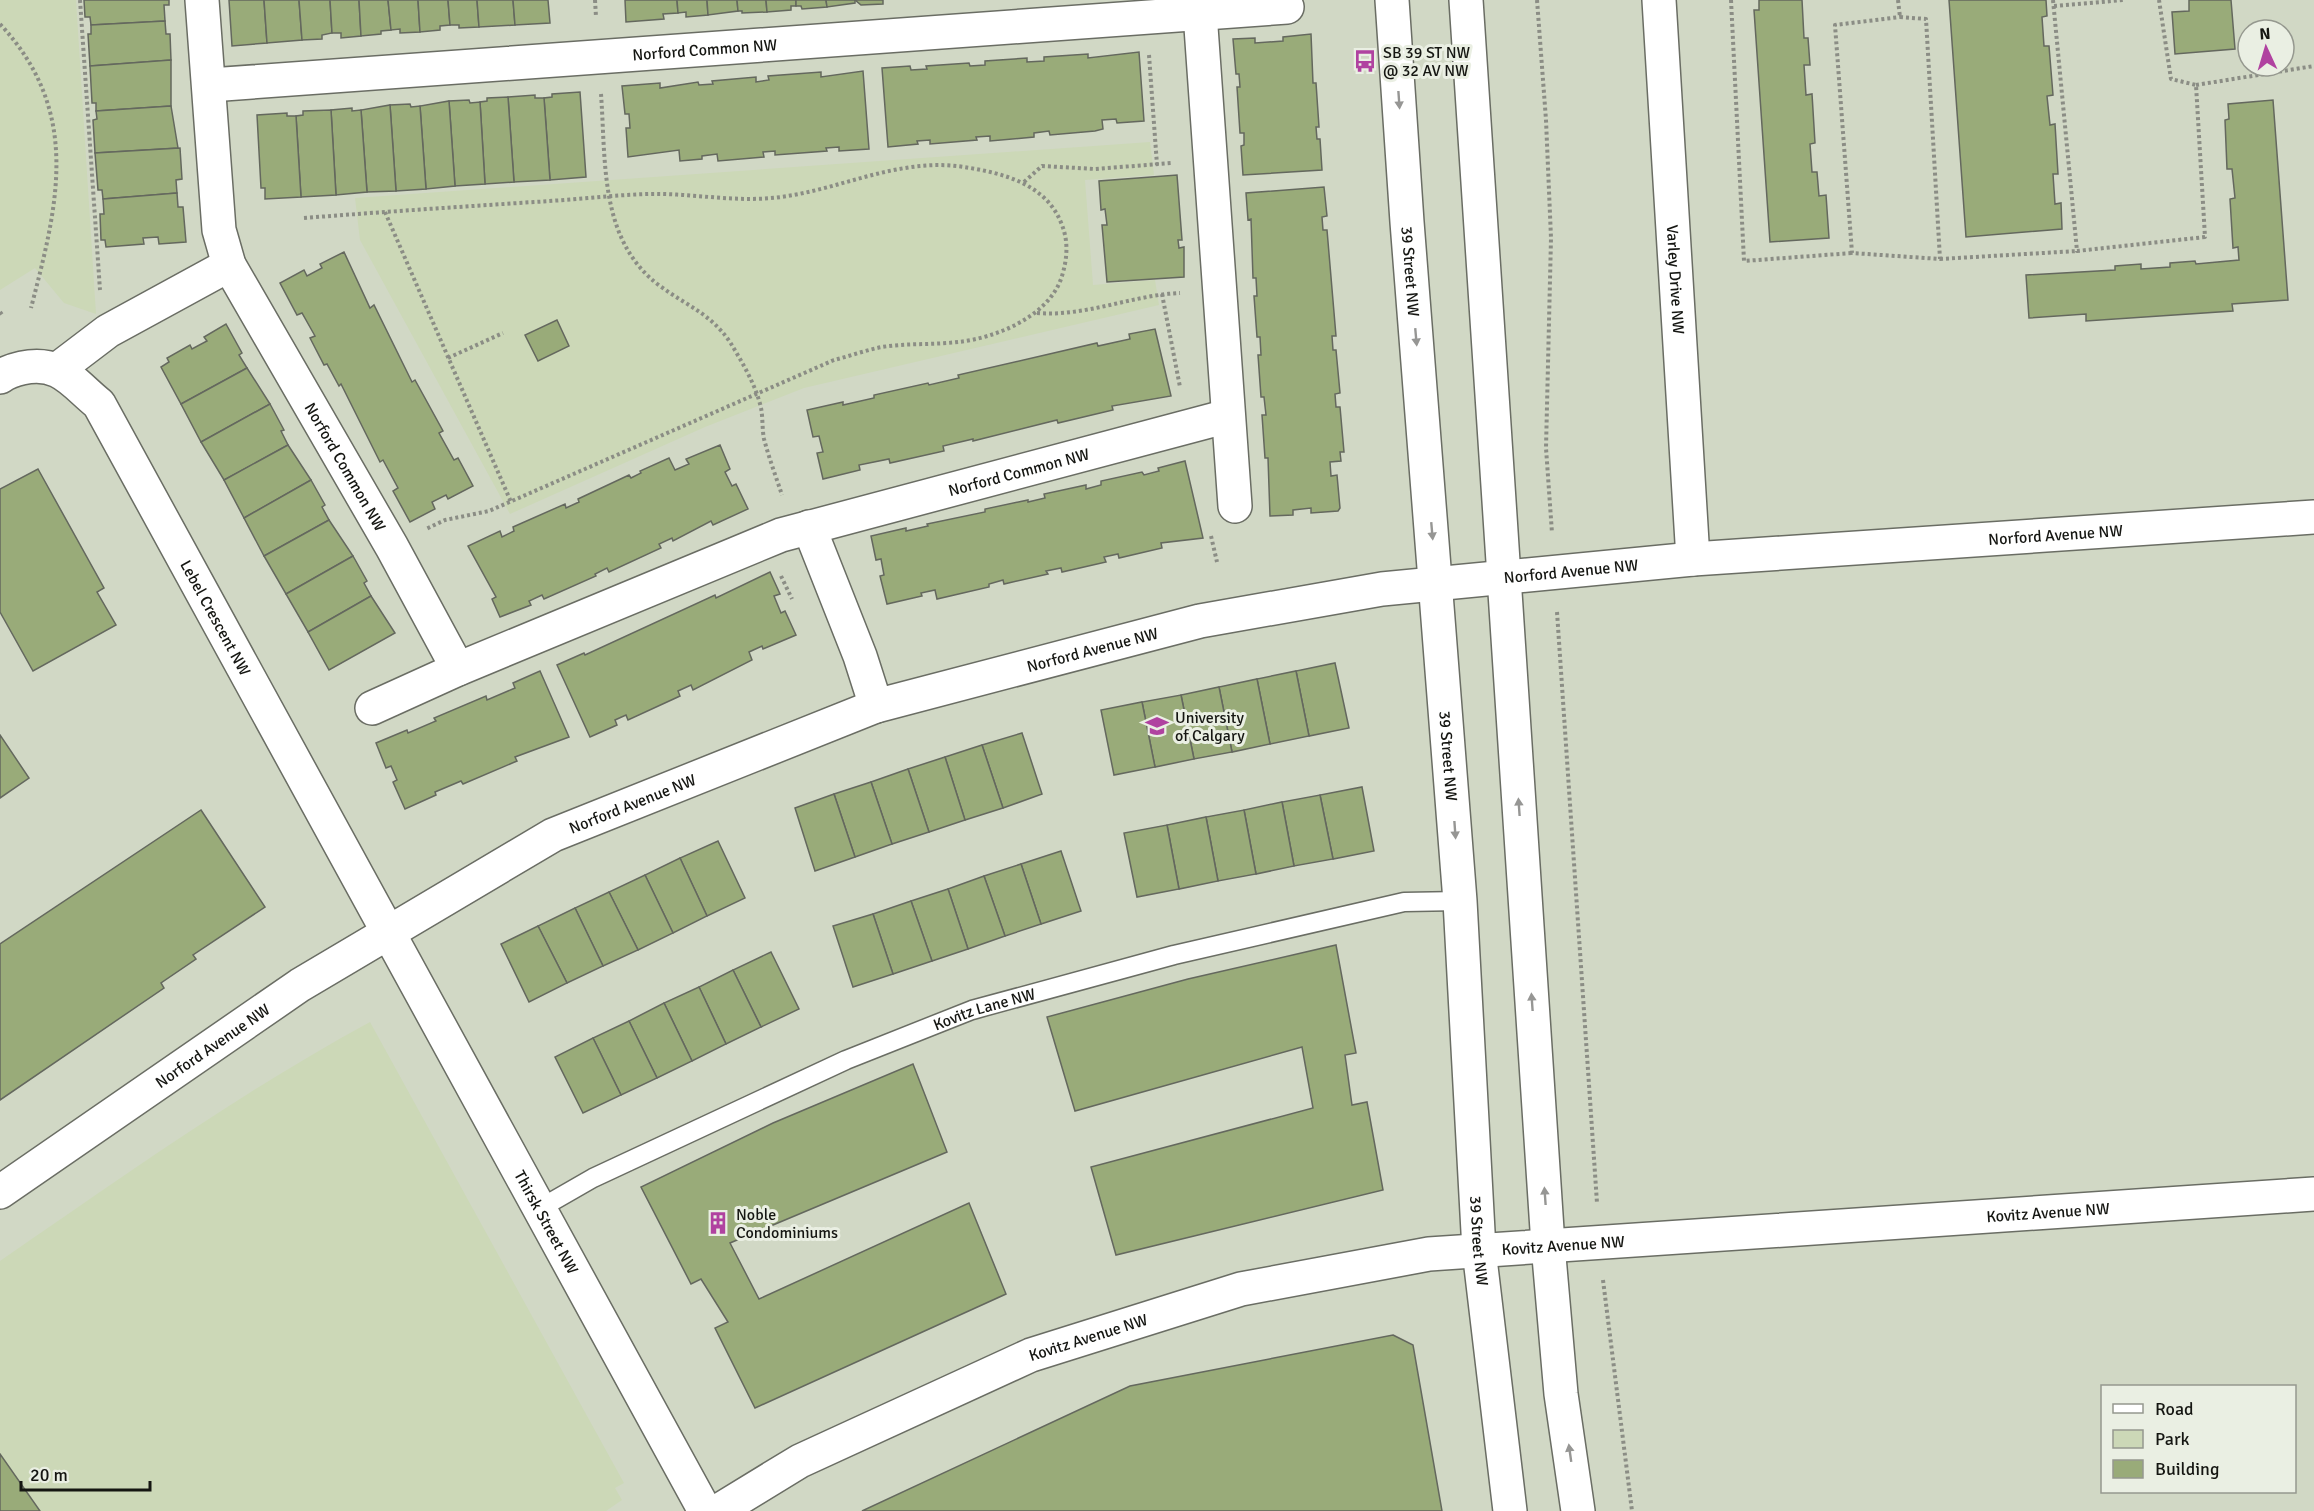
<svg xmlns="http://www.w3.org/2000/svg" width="2314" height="1511" viewBox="0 0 2314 1511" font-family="Signika,sans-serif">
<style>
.built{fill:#d1d8c5;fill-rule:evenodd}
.green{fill:#ccd8b7}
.building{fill:#99ab79;stroke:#64685e;stroke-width:1.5}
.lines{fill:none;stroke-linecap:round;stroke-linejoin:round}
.lane-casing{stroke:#6a6d64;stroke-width:21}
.street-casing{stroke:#6a6d64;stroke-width:36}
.secondary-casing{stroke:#6a6d64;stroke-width:36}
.path{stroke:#8b8d85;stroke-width:4;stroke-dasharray:3 3;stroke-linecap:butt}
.lane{stroke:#fff;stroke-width:18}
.street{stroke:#fff;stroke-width:33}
.secondary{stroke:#fff;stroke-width:33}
.oneway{fill:#969694}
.labels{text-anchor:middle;stroke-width:6;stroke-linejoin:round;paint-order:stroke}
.street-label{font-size:16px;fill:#151612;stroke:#eaefe3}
.poi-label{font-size:16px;fill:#151612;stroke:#eaefe3;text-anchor:start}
</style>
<rect width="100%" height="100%" fill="#dde1d6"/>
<path class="built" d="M0,0H2314V1511H0ZM2248,30H2284V66H2248ZM2102,1386H2294V1492H2102Z"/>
<g class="green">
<path d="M0,0H76L96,314L64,303L35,268L0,290Z"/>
<path d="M1150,142L1154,175L1085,180L1093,285L1155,280L1159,305L804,388L705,427L510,514L360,240L355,198Z"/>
<path d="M370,1022L624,1483L615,1488L622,1500L606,1511H40L0,1454V1261C121,1178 241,1092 370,1022Z"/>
</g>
<g class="building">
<path d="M84,0H169V5H164L165,21L91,25L90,17H85Z"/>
<path d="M229,0H264L267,43L232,46Z"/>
<path d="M264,0H299L302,40L267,43Z"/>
<path d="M299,0H330L332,33L322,35V39L302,40Z"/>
<path d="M330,0H359L361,36L341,38V33H332Z"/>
<path d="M359,0H388L391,30L381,31V34L361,36Z"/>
<path d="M388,0H418L420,32L400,33V29L391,30Z"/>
<path d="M418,0H448L450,25L440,26V30L420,32Z"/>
<path d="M448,0H477L479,27L459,28V25H450Z"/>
<path d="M477,0H513L515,25L479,27Z"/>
<path d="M513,0H548L550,23L515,25Z"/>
<path d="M625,0H677L678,13L663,14L664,19L626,22Z"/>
<path d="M677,0H707L708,15L686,17V12L678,13Z"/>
<path d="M707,0H737L738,11L708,15Z"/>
<path d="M737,0H766L767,12L742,13V11H738Z"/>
<path d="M766,0H796V6H791V10L767,12Z"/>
<path d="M796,0H826L827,7L802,9L801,6H796Z"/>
<path d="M826,0H855V3L827,7Z"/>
<path d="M855,0H883V4L861,5Z"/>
<path d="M1759,0H1802L1804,38H1808L1810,65H1804L1806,95L1812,94L1815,143L1810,144L1812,172H1817L1819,196L1826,195L1829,238L1770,242L1754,10H1759Z"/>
<path d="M1949,0H2046L2047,16L2042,17L2044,46H2049L2053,95L2047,96L2050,125L2055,124L2058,174H2053L2055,204L2061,203L2062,229L1966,237Z"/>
<path d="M2189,0H2231L2235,49L2175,54L2172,12L2189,11Z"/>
<path d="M165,21L166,34H170L171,60L90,66L88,34H91V25Z"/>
<path d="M1311,34L1313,83H1316L1319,127H1316L1317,139H1320L1322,170L1243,175L1241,146L1244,145V133H1240L1237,87H1240L1239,74H1236L1233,39L1255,38V43L1283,41V37Z"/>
<path d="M1139,52L1144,121L1117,123L1116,119L1102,120L1103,129L1095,131L1050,135L1049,131L1034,133V137L990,141V136L976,137L977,140L930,144V140L917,141L918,144L888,147L882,68L910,66L911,70L927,69L926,66L969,63L970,66L985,65V61L1027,58V62L1044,61V57L1088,54V58Z"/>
<path d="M171,60V106L96,111V103H92L90,66Z"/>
<path d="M863,71L869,149L839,151V147L826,148L827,151L775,155V151L763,152L764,157L718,161L717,154L702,156V159L680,161L679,150L628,157L626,128H630L629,114H625L622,86L660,83V88L698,82L699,85L713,84L712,81L756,77V82L769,80L768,76L821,72V77Z"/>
<path d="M580,92L586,177L550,180L544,98L552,97V94Z"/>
<path d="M535,95V98H544L550,180L514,182L508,97Z"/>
<path d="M508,97L514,182L485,184L480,102L487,101V98Z"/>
<path d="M469,100L470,103L480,102L485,184L455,186L449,101Z"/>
<path d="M2273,100L2288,300L2232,304L2233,311L2086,321V314L2029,318L2026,275L2115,270V266L2141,264V269L2170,267V263L2195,261L2196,264L2239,260L2238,247L2233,248L2230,199L2235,198L2232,169H2227L2225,120L2229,119L2228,104Z"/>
<path d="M449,101L455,186L426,189L420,106Z"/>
<path d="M410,104L411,107L420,106L426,189L396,191L390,105Z"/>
<path d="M390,105L396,191L367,192L361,110Z"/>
<path d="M171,106L178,148L95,153L93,120L97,119L96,111Z"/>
<path d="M352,108V111L361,110L367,192L336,195L331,110Z"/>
<path d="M331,110L336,195L301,197L296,116L303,115V111Z"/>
<path d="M287,113V116H296L301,197L265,199V188H261L257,115Z"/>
<path d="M180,148L182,179L176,180L177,193L103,199L102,190H98L95,153Z"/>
<path d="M1177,175L1182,240H1178L1179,248L1184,247V277L1107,282L1102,225H1107L1105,209L1101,210L1099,181Z"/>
<path d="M1324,187L1327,216L1322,217L1323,230H1327L1336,336H1332L1333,350H1336L1340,393L1335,394L1336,407H1340L1344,452H1340L1341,461L1330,462L1331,476L1337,475L1340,508L1338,511L1311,513V508L1293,510V515L1270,516L1268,458H1265L1262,415H1266L1264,397H1261L1258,355H1261L1260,337H1257L1254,296H1257L1256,278H1253L1251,219L1248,220L1246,193Z"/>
<path d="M177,193L178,207H183L186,242L159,244L158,237L143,238L144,244L106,247L105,240H101L100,214H104L103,199Z"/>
<path d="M344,252L370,308L374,305L412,382L415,380L443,431L439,433L454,460L458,458L473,486L448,499L446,495L432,502L435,509L410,522L393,491L398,488L383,460L380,462L341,384L339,386L327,364L324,365L310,338L315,336L302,313L297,315L280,283L304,270L307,276L322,268L320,264Z"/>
<path d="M557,320L569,346L538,361L525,335Z"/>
<path d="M226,324L242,353L239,355L247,368L181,404L161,367L169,362L167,358L190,345L192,349L207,341L204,337Z"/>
<path d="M1155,329L1171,396L1112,406L1113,410L1058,423L1057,420L973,441V439L943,446L944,451L890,463L889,459L859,465L860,470L823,479L817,453L823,452L819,436L813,437L807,410L843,402V405L874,398V395L928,383L929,385L959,378L958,375L1097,343L1098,346L1130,339L1129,334Z"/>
<path d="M247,368L270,404L201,442L181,404Z"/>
<path d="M270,404L284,430L281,431L288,445L224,480L201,442Z"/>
<path d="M288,445L311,480L244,518L224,480Z"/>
<path d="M720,445L730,469L725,472L732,486L736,484L748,509L713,525L711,521L673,541L672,538L659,544L661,548L609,572L607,568L595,574L596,576L544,599L542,595L529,601L531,605L500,617L492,599L496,597L468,546L500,531L502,537L514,531L513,527L565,504L566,508L579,502L578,499L629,475L631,478L641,473L640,471L669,458L675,470L689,464L686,459Z"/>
<path d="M1185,461L1203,538L1161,543L1162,548L1119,558L1118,554L1104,557L1106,562L1062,572L1061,568L1046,571L1048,574L1004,584L1003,580L989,584V587L937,599L935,590L921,593L922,596L887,604L880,576L884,575L881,559L876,560L871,536L906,528V531L928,526L927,524L985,512V509L1028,500V502L1045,498L1044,494L1086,485V489L1101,485V481L1142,472L1144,475L1159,471L1158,468Z"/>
<path d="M38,469L104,588L97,592L116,625L33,671L0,612V489Z"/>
<path d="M311,480L325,505L322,507L329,520L264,556L244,518Z"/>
<path d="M329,520L353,556L286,594L264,556Z"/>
<path d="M353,556L367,581L364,583L371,596L308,632L286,594Z"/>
<path d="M770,572L780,594L774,596L781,613L785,611L796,635L763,649L762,646L749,652L752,660L693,690L691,685L678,691L680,696L628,720L626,715L615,720L617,725L590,737L557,665L584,653L585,655L715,595L716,598Z"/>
<path d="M371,596L395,633L329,670L308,632Z"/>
<path d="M1335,663L1349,728L1309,736L1296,671Z"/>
<path d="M540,671L569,737L515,757L517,761L463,784L461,781L435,792L436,795L405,809L393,782L397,780L391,766L386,768L376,743L407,730L408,733L436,721L434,718L486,696L487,700L515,688L513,683Z"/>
<path d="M1296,671L1309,736L1270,744L1257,679Z"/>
<path d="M1257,679L1270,744L1232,752L1219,687Z"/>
<path d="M1219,687L1232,752L1194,759L1181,695Z"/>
<path d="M1181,695L1194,759L1155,767L1142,702Z"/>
<path d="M1142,702L1155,767L1114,775L1101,710Z"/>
<path d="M1022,733L1042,794L1003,808L982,745Z"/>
<path d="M0,735L29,778L0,798Z"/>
<path d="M982,745L1003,808L965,820L945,757Z"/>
<path d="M945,757L965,820L929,832L908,769Z"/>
<path d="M908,769L929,832L892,844L871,782Z"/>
<path d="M871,782L892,844L855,857L834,794Z"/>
<path d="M1362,787L1374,851L1333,859L1320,795Z"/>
<path d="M834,794L855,857L815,871L795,808Z"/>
<path d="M1320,795L1333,859L1294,866L1282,802Z"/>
<path d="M1282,802L1294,866L1256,874L1244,810Z"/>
<path d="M201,810L265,907L193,955L196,959L161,983L164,988L0,1100V944Z"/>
<path d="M1244,810L1256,874L1218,881L1206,817Z"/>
<path d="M1206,817L1218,881L1179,889L1167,825Z"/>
<path d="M1167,825L1179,889L1137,897L1124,833Z"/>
<path d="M718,841L745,898L707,916L680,858Z"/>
<path d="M1061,851L1081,911L1041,924L1021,864Z"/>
<path d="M680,858L707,916L673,933L645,875Z"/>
<path d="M1021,864L1041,924L1005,936L984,876Z"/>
<path d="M645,875L673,933L638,950L609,892Z"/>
<path d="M984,876L1005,936L968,949L948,889Z"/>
<path d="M948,889L968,949L932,961L911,901Z"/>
<path d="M609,892L638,950L603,966L575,908Z"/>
<path d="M911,901L932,961L893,974L873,914Z"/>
<path d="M575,908L603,966L567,983L538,926Z"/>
<path d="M873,914L893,974L853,987L833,926Z"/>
<path d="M538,926L567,983L529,1002L501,944Z"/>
<path d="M1336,945L1356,1053L1345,1055L1352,1105L1367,1102L1383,1190L1116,1255L1091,1167L1313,1108L1302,1047L1075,1111L1047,1017L1188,979Z"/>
<path d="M771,952L799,1009L761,1027L733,970Z"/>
<path d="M733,970L761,1027L726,1044L699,987Z"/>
<path d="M699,987L726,1044L692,1061L664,1003Z"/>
<path d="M664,1003L692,1061L657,1078L629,1021Z"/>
<path d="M629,1021L657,1078L621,1095L593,1038Z"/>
<path d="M593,1038L621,1095L583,1113L555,1057Z"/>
<path d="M913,1064L947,1152L730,1243L759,1299L969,1203L1006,1294L755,1408L715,1328L728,1322L701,1279L691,1284L641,1187L773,1123Z"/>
<path d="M1393,1335L1413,1345L1442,1511H862L1130,1386Z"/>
<path d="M0,1454L40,1511H0Z"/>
</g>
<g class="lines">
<g class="lane-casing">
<g id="lane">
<path id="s1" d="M539,1209L593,1178L846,1060L972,1010L1174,955L1404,902L1460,901"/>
</g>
</g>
<g class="street-casing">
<g id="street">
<path id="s2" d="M202,0L219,230L229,265L392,547L458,669"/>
<path id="s3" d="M1659,0L1693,559"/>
<path d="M1200,13L1235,506"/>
<path id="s4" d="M210,85L1287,7"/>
<path d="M58,369L108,331L229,265"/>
<path id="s5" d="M0,377C7,372 13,370 22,368C60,360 72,382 99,404L705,1511"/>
<path d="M809,527L860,656L876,706"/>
<path id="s6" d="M372,708L458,669L781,535L1228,416"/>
<path id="s7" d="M0,1192L300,985L553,835L876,706L1200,621L1382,589L1693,559L2314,517"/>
<path id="s8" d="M718,1511L800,1461L1031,1355L1241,1289L1429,1254L2314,1194"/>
</g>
</g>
<g class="secondary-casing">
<g id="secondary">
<path id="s9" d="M1392,0L1407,222L1460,901L1479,1250L1510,1511"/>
<path d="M1466,0L1548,1245L1561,1394L1578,1511"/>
</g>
</g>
<g class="path">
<path d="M80,0L100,290"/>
<path d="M595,0L596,17"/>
<path d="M1537,0L1546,120L1551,238L1546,448L1552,533"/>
<path d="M1731,0L1744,261L1852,253"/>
<path d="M1898,0L1900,17"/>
<path d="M2053,0L2077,251L2205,237L2196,85L2171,79L2159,0"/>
<path d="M2054,6L2124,0"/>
<path d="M1900,17L1926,19L1940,259L1852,253L1835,25Z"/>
<path d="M0,24C82,112 58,204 31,308"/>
<path d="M1149,55L1157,165"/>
<path d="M2196,85L2314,66"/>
<path d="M601,94C606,162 599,241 660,286C687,306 710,313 730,342C742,362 756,385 761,408C763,418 762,429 764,439C769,458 776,477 782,495"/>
<path d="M1024,182L1042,166L1095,169L1172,163"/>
<path d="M385,212L511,502"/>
<path d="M304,218C381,212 457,207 534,202C572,200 611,195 649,194C693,193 736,203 781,197C842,189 900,157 964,167C1003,173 1047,184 1062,225C1069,243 1067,261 1061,279C1047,317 996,338 958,342C933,345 907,343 882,347C866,350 850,356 834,360L489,511L445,520L426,529"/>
<path d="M1940,259L2077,251"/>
<path d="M1162,294L1180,387"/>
<path d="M0,312L3,316"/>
<path d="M1037,313C1086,317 1132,295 1180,293"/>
<path d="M448,358L503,333"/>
<path d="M1211,536L1217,562"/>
<path d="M781,576L792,599"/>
<path d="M1557,612L1597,1203"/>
<path d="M1603,1280L1632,1511"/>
</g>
<use href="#lane" class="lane"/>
<use href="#street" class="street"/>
<use href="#secondary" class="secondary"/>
</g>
<defs><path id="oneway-solid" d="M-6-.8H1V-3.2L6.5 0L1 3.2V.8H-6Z" transform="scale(1.5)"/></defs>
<g class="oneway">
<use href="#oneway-solid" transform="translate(1399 100) rotate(86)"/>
<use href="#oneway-solid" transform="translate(1416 337) rotate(85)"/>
<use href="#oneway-solid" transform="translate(1432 531) rotate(85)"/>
<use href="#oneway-solid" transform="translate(1519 807) rotate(-94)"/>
<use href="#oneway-solid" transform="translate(1455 830) rotate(86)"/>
<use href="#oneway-solid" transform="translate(1532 1002) rotate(-94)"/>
<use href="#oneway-solid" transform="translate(1545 1196) rotate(-94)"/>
<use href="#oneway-solid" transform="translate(1570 1453) rotate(-98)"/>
</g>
<defs>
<g id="bus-bare" transform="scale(1.8)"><path d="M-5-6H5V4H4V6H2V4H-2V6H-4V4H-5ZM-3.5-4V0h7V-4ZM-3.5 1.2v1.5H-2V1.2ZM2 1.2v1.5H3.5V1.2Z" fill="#b042a0" stroke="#eaefe3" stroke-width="2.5" paint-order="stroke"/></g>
<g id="university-bare" transform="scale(1.8)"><path d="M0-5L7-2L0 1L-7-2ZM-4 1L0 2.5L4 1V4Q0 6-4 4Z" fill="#b042a0" stroke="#eaefe3" stroke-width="2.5" paint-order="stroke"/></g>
<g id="building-bare" transform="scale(1.8)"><path d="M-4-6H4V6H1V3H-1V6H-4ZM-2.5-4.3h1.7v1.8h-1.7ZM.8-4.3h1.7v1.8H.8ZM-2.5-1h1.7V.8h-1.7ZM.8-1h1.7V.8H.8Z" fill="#b042a0" stroke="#eaefe3" stroke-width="2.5" paint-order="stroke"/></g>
</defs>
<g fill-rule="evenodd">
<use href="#bus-bare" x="1365" y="61"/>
<use href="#university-bare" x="1157" y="726"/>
<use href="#building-bare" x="718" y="1223"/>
</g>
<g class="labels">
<g class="street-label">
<text dy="6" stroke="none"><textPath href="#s4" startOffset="496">Norford Common NW</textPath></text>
<text dy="6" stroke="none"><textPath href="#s9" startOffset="272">39 Street NW</textPath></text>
<text dy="6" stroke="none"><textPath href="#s3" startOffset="280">Varley Drive NW</textPath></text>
<text dy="6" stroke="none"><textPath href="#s2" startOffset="500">Norford Common NW</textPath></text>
<text dy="6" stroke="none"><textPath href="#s6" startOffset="690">Norford Common NW</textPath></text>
<text dy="6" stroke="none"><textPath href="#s7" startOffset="2202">Norford Avenue NW</textPath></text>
<text dy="6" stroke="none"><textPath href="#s7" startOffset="1716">Norford Avenue NW</textPath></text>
<text dy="6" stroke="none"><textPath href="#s5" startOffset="357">Lebel Crescent NW</textPath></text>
<text dy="6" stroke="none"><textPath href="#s7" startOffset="1230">Norford Avenue NW</textPath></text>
<text dy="6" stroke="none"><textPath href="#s9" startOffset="758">39 Street NW</textPath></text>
<text dy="6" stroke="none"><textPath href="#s7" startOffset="744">Norford Avenue NW</textPath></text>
<text dy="6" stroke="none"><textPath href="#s1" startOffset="489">Kovitz Lane NW</textPath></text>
<text dy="6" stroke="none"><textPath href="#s7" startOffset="258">Norford Avenue NW</textPath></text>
<text dy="6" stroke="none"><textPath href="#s8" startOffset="1382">Kovitz Avenue NW</textPath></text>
<text dy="6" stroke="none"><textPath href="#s5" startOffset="1046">Thirsk Street NW</textPath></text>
<text dy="6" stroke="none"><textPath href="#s9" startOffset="1244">39 Street NW</textPath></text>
<text dy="6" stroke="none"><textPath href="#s8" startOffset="896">Kovitz Avenue NW</textPath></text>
<text dy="6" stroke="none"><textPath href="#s8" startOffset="410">Kovitz Avenue NW</textPath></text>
</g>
<g class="poi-label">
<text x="1383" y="58">SB 39 ST NW<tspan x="1383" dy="18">@ 32 AV NW</tspan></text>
<text x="1175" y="723">University<tspan x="1175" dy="18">of Calgary</tspan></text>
<text x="736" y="1220">Noble<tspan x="736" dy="18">Condominiums</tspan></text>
</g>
</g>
<rect x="2101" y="1385" width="195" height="108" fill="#eaefe3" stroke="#95988f" stroke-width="1.5"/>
<rect x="2113" y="1404" width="30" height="9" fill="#ffffff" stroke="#95988f" stroke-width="1.5"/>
<text x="2155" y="1415" font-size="18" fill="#151612">Road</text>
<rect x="2113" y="1430" width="30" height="18" fill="#ccd8b7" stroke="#95988f" stroke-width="1.5"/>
<text x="2155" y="1445" font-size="18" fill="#151612">Park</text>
<rect x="2113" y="1460" width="30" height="18" fill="#99ab79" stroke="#95988f" stroke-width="1.5"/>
<text x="2155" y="1475" font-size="18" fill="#151612">Building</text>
<g transform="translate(2266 48) rotate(356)"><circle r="28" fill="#eaefe3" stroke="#95988f" stroke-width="1.5"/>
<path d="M0-4.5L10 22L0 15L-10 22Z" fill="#b042a0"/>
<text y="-9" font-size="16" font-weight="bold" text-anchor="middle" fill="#151612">N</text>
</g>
<path d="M21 1481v9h129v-9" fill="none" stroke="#151612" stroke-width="3"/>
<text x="30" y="1481" font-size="18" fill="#151612" stroke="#eaefe3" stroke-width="4.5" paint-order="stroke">20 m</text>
</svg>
